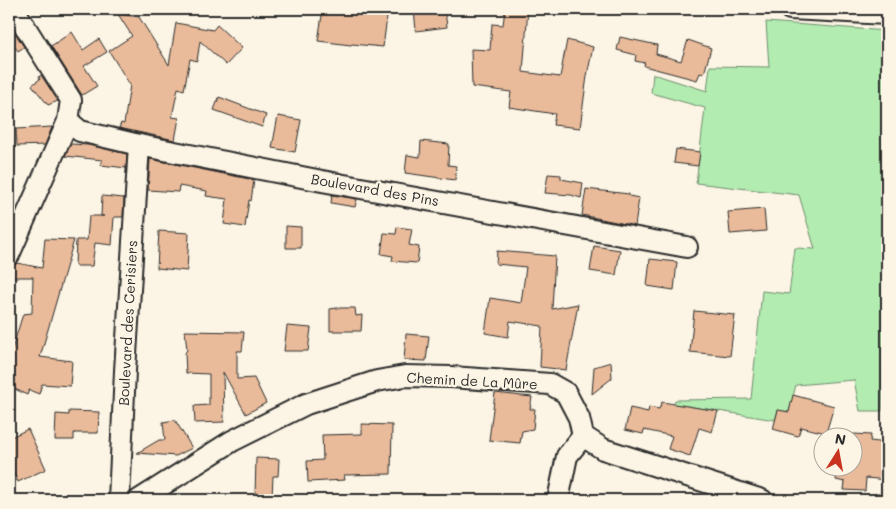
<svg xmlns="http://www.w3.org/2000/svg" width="896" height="509" viewBox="0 0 896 509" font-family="Mali,sans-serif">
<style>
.green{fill:#b2ecb0;stroke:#6e8c6e}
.building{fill:#eabb9a;stroke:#2b2b2b}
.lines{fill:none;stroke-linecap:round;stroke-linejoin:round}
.minor-casing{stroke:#2b2b2b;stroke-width:24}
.minor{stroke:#fcf5e5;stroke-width:20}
.labels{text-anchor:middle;stroke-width:4.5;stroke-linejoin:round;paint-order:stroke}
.street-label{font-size:14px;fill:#2b2b2b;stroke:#fcf5e5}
</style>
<rect width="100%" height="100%" fill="#fcf5e5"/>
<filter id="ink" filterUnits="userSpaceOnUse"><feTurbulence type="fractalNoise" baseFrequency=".02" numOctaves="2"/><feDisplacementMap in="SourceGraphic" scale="10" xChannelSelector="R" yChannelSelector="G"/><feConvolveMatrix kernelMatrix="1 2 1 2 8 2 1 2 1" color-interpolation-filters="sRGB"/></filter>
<g filter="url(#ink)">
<path class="green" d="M766,22L887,31V239H885L882,411H860L854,380L796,385L789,412L778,410L775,420L674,404L675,400L751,399L762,291L789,294L795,248L815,249L799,195L696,183L705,108L651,93L653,74L707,91L710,66L769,67Z"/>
<g class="building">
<path d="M323,9L388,10L383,47L352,44L351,45L318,41Z"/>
<path d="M414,9H436V11L445,10L447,27L416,31Z"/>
<path d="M505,9H528L523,72L560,77L567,40L593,47L587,76L580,128L553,125L555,114L509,107L511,92L472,87L471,49L490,50L492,24L503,25Z"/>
<path d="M118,14L139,17L169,65L176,23L213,30L217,25L242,48L226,65L200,41L197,61L190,59L184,90L178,88L172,117L179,118L175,140L119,128L121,123L124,124L130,85L109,51L132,36Z"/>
<path d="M9,23L24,47L18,51L9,39Z"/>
<path d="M72,32L83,50L99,39L107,52L84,66L97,86L82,95L51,46Z"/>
<path d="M620,37L657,45L656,54L681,61L688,40L711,48L704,74L700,73L697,80L644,66L645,63L635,61L636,55L617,50Z"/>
<path d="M41,75L58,101L48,105L32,85L40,79L39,77Z"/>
<path d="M219,97L266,115L262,127L214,110Z"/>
<path d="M278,116L301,120L295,152L272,148Z"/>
<path d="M52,127L45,145L17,146L16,129Z"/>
<path d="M421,141L449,144L448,165L456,166L455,180L405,173L407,155L420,157Z"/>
<path d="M71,144L88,145L127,154L126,168L101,165L102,160L65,156Z"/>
<path d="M676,149L700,152L698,166L674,163Z"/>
<path d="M150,159L254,180L251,201L249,200L245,227L224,224L227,199L206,196L207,191L179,186L178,192L148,190Z"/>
<path d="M548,174L561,175V179L583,183L581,198L571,195L545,193Z"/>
<path d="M586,189L629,194V196L639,198L635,226L582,215Z"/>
<path d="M332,195L357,199L355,207L331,203Z"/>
<path d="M102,196L124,198L123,217H114L112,245L95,243L92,266H75L76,240H87L89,216H104H101Z"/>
<path d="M764,209L766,231L730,234L728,212Z"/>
<path d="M286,226L301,227V248H286Z"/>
<path d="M397,227L412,229L409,245L419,247L417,263L392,261L393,256L381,254L384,233L396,234Z"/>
<path d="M159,231L189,233L187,271L157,268Z"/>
<path d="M45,239L74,240L40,357L72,361L70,386L42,384L39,394L29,390L27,395L9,386V359L23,314L32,313L33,277H9V270L11,267L17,263L42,268Z"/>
<path d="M594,246L620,250L616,275L590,271Z"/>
<path d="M497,251L555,256L552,309L578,304L566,370L540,367L542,326L510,321L508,337L485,333L490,298L521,303L526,267L496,264Z"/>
<path d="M650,259L677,262L674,290L647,286Z"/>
<path d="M337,308H355L356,316L362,315L361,331H330V309Z"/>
<path d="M694,311L735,315L730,356L690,352Z"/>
<path d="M287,326L311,328L308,351H284Z"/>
<path d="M185,331L244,332L242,351H237V379L254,378L266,403L246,414L223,372L224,422L195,423L194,406L209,405V374L186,373L185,353L187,350Z"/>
<path d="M406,334L429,336L426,361L404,360Z"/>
<path d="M611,362L612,378L592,394L594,367Z"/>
<path d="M495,393L532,397L530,409H535L533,429L522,431L520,443L489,440Z"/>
<path d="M793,395L834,406L826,433L801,427L798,436L773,429L778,410L789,412Z"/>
<path d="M662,402L718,411L712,432L699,428L690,456L668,449L672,436L644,430L643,434L625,430L630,408L648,412L649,407L659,409Z"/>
<path d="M69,411L99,412L98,433H74V440H55L56,414L69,415Z"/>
<path d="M175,420L192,448L176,456L137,453L159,440H165L163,422Z"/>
<path d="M362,424L392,425L391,474L344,475L345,480L308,482L307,461L323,460L322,435L362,434Z"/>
<path d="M28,429L46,469L18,482L9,463V438Z"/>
<path d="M854,434L871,435L870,441L887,443V480L866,478L865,491L844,490L845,482L836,480L837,466H854Z"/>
<path d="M256,458L279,459L278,476H273L272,497L255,496Z"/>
</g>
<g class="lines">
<g class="minor-casing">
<g id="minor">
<path d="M790,9L887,14"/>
<path d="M68,121L80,131L139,145L322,181L687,247"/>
<path d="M9,255L68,121L71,100L14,9"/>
<path d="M119,500L125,371L139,145"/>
<path d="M139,500L232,441L306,404L377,381L405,376L451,377L550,384L566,393L579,418L583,436L603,449L762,500"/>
<path d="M558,500L567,456L583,436"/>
</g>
</g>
<use href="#minor" class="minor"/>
</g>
</g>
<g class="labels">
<g class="street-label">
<text transform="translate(375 190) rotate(10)" y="5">Boulevard des Pins</text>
<text transform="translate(128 323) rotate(-87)" y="5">Boulevard des Cerisiers</text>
<text transform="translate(472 381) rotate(3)" y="5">Chemin de La Mûre</text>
</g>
</g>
<rect width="896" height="509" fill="none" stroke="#fcf5e5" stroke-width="30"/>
<rect x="15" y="15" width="866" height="479" fill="none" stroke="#2b2b2b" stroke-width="2" filter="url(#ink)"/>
<g transform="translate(838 452) rotate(11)"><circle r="24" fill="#fcf5e5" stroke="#a8a49b"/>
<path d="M0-4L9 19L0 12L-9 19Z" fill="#c8321e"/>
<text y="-8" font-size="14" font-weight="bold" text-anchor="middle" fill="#2b2b2b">N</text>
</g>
</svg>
